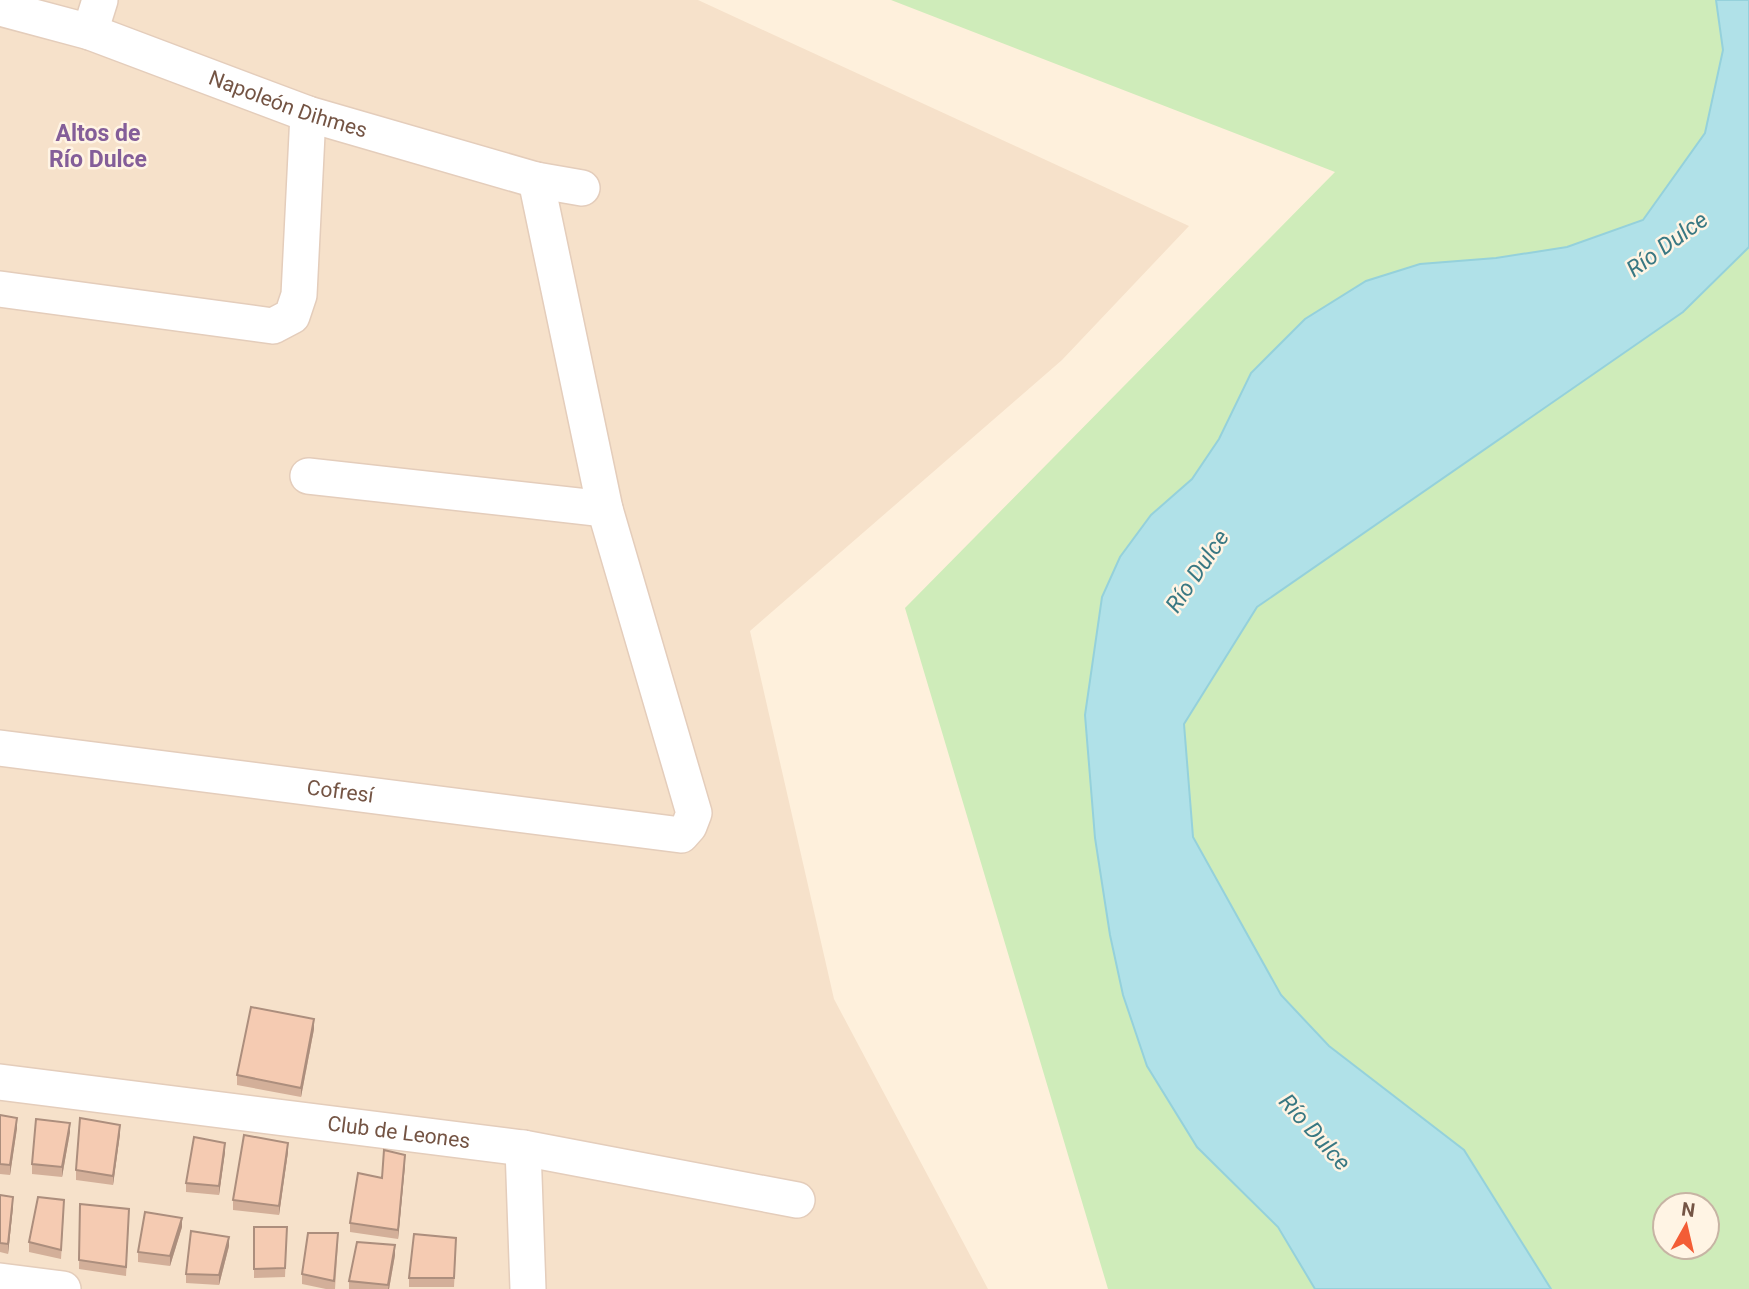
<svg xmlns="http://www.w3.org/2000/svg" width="1749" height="1289" viewBox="0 0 1749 1289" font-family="Roboto,sans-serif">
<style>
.residential{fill:#f6e1ca}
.green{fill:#cfecba;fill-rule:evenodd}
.water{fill:#b0e1e8;stroke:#95d1db;stroke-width:2}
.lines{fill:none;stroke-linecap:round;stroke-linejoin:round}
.street-casing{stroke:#e4cdbb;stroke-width:38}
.street{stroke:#fff;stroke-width:35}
.wall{fill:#d3af99}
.shaded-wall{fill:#ac8e7d}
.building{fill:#f5cbb2;stroke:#ac8e7d;stroke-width:2}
.labels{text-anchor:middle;stroke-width:5;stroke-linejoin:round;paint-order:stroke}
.street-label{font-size:21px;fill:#745444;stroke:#fff4e4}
.neighbourhood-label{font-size:23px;font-weight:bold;fill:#845e99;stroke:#fff4e4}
.water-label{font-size:23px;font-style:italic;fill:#397883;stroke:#fff4e4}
</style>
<rect width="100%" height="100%" fill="#fef0dc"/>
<path class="residential" d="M0,0H698L1189,226L1062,360L750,631L834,999L988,1289H0Z"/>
<g class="green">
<path d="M891,0H1716L1723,50L1705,133L1643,221L1567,247L1496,258L1420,264L1366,281L1251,373L1219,439L1192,479L1151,515L1120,557L1085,715L1095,838L1110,935L1123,995L1147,1066L1197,1146L1278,1227L1315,1289H1108L905,608L1335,172Z"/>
<path d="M1749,247V1289H1551L1464,1150L1329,1046L1281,995L1193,837L1184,724L1257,607L1683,312ZM1665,1205H1707V1247H1665Z"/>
</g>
<path class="water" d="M1716,0H1749V247L1683,312L1257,607L1184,724L1193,837L1281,995L1329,1046L1464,1150L1551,1289H1315L1278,1227L1197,1147L1147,1066L1123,995L1110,935L1095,838L1085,715L1102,597L1120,557L1151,515L1192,479L1219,439L1251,373L1305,319L1366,281L1420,264L1496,258L1567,247L1643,220L1705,133L1723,50Z"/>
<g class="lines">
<g class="street-casing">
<g id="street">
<path id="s1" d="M0,8L90,32L308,114L536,180L582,188"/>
<path d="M90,32L100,0"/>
<path d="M0,289L273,326L292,316L299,295L308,114"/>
<path d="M308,476L605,509"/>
<path id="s2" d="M0,748L681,835L689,826L694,813L605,509L536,180"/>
<path id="s3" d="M0,1082L523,1148L797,1200"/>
<path d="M523,1148L528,1289"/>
<path d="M0,1281L63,1289"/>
</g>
</g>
<use href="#street" class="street"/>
</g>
<g class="wall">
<path d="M314,1029L301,1097L237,1085V1075Z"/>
<path d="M0,1115L17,1128L10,1175L0,1174Z"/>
<path d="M70,1132L62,1177L32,1174V1164Z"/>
<path d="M120,1134L113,1185L76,1180V1170Z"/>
<path d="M225,1152L219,1195L186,1192V1183Z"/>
<path d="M288,1152L279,1215L233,1210V1200Z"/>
<path d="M405,1165L398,1239L350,1232V1223L382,1178Z"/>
<path d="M0,1195L13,1207L8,1254L0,1252Z"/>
<path d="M80,1204L129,1218L126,1276L79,1269Z"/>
<path d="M64,1209L61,1259L29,1252V1242Z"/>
<path d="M182,1227L170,1266L138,1262V1252Z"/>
<path d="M254,1227H287L285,1277L254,1278Z"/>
<path d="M338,1243L335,1289H326L302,1284V1274Z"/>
<path d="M229,1246L219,1285L186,1283V1274Z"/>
<path d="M456,1248L454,1287H409V1278Z"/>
<path d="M395,1255L389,1289H349V1281Z"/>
</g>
<g class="shaded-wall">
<path d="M314,1019V1029L301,1097V1088Z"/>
<path d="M17,1118V1128L10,1175V1165Z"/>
<path d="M70,1123V1132L62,1177V1167Z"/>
<path d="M120,1125V1134L113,1185V1176Z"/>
<path d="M225,1143V1152L219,1195V1186Z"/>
<path d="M288,1143V1152L279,1215V1206Z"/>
<path d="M405,1155V1165L398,1239V1230Z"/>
<path d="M13,1197V1207L8,1254V1244Z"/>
<path d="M182,1218V1227L170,1266V1256Z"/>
<path d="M229,1237V1246L219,1285V1275Z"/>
<path d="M395,1245V1255L389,1289H388Z"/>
</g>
<g class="building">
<path d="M251,1007L314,1019L301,1088L237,1075Z"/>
<path d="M0,1115L17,1118L10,1165L0,1164Z"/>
<path d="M80,1118L120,1125L113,1176L76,1170Z"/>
<path d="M36,1119L70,1123L62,1167L32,1164Z"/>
<path d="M244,1135L288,1143L279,1206L233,1200Z"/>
<path d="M194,1137L225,1143L219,1186L186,1183Z"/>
<path d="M384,1150L405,1155L398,1230L350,1223L358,1173L382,1178Z"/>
<path d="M0,1195L13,1197L8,1244L0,1243Z"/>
<path d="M38,1197L64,1200L61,1250L29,1242Z"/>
<path d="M80,1204L129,1209L126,1267L79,1260Z"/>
<path d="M145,1212L182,1218L170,1256L138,1252Z"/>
<path d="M254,1227H287L285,1268L254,1269Z"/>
<path d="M191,1231L229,1237L219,1275L186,1274Z"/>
<path d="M308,1233H338L334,1281L302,1274Z"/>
<path d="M414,1234L456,1238L454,1278H409Z"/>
<path d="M357,1242L395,1245L388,1285L349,1281Z"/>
</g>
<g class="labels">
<g class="street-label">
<text dy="7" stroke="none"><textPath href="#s1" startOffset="304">Napoleón Dihmes</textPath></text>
<text dy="7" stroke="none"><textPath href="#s2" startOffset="343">Cofresí</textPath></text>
<text dy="7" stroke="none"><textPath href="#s3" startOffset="402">Club de Leones</textPath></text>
</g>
<g class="neighbourhood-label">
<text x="98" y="141">Altos de<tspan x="98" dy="26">Río Dulce</tspan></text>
</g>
<g class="water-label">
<text transform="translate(1667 244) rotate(-36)" y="8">Río Dulce</text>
<text transform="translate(1197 571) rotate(-56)" y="8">Río Dulce</text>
<text transform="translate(1315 1132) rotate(48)" y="8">Río Dulce</text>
</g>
</g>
<g transform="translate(1686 1226) rotate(8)"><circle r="33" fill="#fff4e4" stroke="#c7b4a4" stroke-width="2"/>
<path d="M0-5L12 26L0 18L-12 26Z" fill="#f35d36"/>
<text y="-10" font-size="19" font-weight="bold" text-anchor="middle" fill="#745444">N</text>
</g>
</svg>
